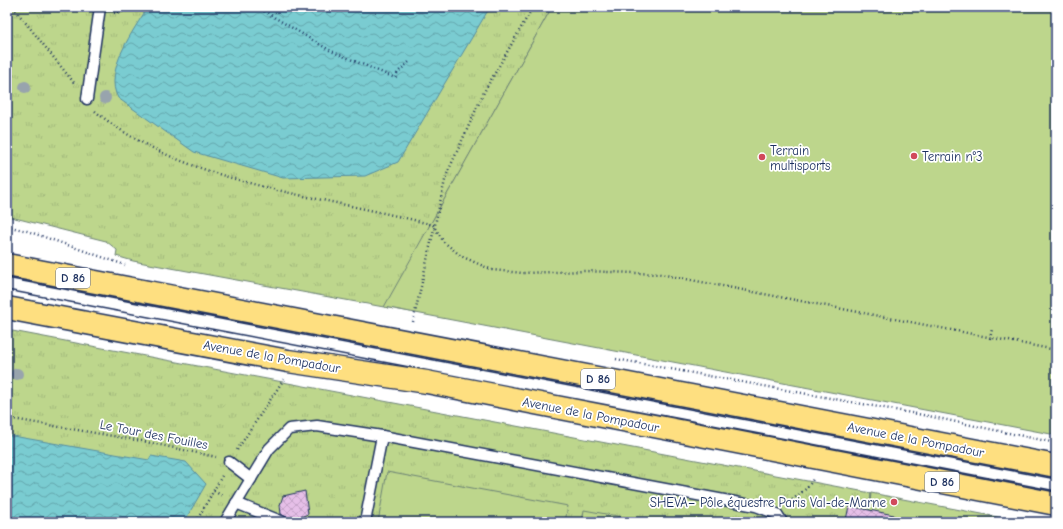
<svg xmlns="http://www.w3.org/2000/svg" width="1063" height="529" viewBox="0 0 1063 529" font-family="'Comic Neue',sans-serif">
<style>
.grass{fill:url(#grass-tufts);stroke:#6c8275}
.garden{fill:#bdd68c;stroke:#6c8275}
.water{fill:url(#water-waves);stroke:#548da3}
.building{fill:url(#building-cross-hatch);stroke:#1b2f5e}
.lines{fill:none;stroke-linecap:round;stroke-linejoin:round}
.service-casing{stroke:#1b2f5e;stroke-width:13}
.primary-casing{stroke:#1b2f5e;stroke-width:25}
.path{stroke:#1b2f5e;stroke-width:2.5;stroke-dasharray:1 3;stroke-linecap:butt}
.service{stroke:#fff;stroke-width:10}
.primary{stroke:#fedf80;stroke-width:22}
.tree{fill:#98a4ad}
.poi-dot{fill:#d1495b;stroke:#fff;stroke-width:1.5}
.labels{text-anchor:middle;stroke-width:3.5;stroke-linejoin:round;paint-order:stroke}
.shield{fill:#fff;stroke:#5f6d8e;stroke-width:1}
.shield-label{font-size:12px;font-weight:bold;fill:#1b2f5e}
.poi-label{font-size:13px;fill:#1b2f5e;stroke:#fff;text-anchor:start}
.street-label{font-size:13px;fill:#1b2f5e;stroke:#fff}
</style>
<defs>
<pattern id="grass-tufts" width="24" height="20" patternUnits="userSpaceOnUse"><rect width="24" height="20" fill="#bdd68c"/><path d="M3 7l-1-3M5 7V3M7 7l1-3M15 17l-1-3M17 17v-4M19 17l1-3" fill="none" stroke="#a2b87b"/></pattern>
<pattern id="water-waves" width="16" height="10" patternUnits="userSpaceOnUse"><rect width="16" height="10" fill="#7accd1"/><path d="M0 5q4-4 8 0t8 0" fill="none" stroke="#63a6ad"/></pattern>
<pattern id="building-cross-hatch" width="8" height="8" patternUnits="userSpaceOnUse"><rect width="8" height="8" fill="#e6bfe8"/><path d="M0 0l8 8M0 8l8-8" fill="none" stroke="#c5a4c9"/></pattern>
</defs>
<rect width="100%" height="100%" fill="#fff"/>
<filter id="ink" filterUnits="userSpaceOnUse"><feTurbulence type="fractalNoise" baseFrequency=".025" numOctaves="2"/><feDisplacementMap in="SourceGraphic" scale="8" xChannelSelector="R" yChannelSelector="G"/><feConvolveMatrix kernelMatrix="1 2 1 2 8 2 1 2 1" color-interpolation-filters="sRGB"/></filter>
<g filter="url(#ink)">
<g class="grass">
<path d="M7,7H552L425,234L411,312L133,261L116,256L117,250L106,241L7,216Z"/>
<path d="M7,330L871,493L868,522H7Z"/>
</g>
<g class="garden">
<path d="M552,7H1056V435L384,307Z"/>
<path d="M387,472L568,506L565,522H378Z"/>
<path d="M871,493L1024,522H868Z"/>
<path d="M584,510L650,522H582Z"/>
</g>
<g class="water">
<path d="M148,7H490L398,162L365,176L283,178L194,152L118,98C103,72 134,29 148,7Z"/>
<path d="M7,435L149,460L151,456L186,462L206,484L184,522H7Z"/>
</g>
<g class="building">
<path d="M305,491L308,514L295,519H289L281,514L280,505L283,496Z"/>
<path d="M849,506L894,515L893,522H857L846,520Z"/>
</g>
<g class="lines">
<g class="service-casing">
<g id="service">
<path d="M87,99L100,7"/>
<path d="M7,284L1056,485"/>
<path d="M229,462L251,479"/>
<path d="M236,503L283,522"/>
<path d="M225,522L269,449L289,429L317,426L382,436L756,506L777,514L782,522"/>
<path d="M365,522L382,436"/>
</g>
</g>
<g class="primary-casing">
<g id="primary">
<path d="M7,265L1056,466"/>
<path d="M7,308L288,361L427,382L1056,504"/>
</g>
</g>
<g class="path">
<path d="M13,7L75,84"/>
<path d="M257,7L331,51L395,78L398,72L409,62"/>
<path d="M114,13L126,11L133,7"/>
<path d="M95,111C185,186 323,195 433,225L444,242L461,256L492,270L523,273L585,271L660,274L1056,350"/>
<path d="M7,226L27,231L125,265"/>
<path d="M413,322L446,176L484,92L533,7"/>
<path d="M990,339L992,329"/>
<path d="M616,359L928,416L1056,443"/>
<path d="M7,418L142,441L216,457"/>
<path d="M237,450L284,379"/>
<path d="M214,491L224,497"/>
<path d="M786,505L807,488L814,478"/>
<path d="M196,522L223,474"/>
</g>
<use href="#service" class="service"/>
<use href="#primary" class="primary"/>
</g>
<g class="tree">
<circle cx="25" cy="87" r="6"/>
<circle cx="105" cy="98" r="6"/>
<circle cx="17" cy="374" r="6"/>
</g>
</g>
<g class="poi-dot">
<circle cx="914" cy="156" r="4"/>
<circle cx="762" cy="157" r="4"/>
<circle cx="894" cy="502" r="4"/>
</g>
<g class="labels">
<g class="shield">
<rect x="56" y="268" width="34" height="20" rx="3"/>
<rect x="581" y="369" width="34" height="20" rx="3"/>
<rect x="925" y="472" width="34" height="20" rx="3"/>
</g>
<g class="shield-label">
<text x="73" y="282">D 86</text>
<text x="598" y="383">D 86</text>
<text x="942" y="486">D 86</text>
</g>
<g class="poi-label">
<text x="770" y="155">Terrain<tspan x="770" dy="15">multisports</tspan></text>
<text x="922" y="161">Terrain n°3</text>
<text x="886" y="507" text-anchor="end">SHEVA– Pôle équestre Paris Val-de-Marne</text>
</g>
<g class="street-label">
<text transform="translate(272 356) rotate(10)" y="5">Avenue de la Pompadour</text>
<text transform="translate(591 414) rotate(11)" y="5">Avenue de la Pompadour</text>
<text transform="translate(154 434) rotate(11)" y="5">Le Tour des Fouilles</text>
<text transform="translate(916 439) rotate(11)" y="5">Avenue de la Pompadour</text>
</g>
</g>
<rect width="1063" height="529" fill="none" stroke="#fff" stroke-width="24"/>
<rect x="12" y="12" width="1039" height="505" fill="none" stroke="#1b2f5e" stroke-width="1.5" filter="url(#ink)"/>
</svg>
